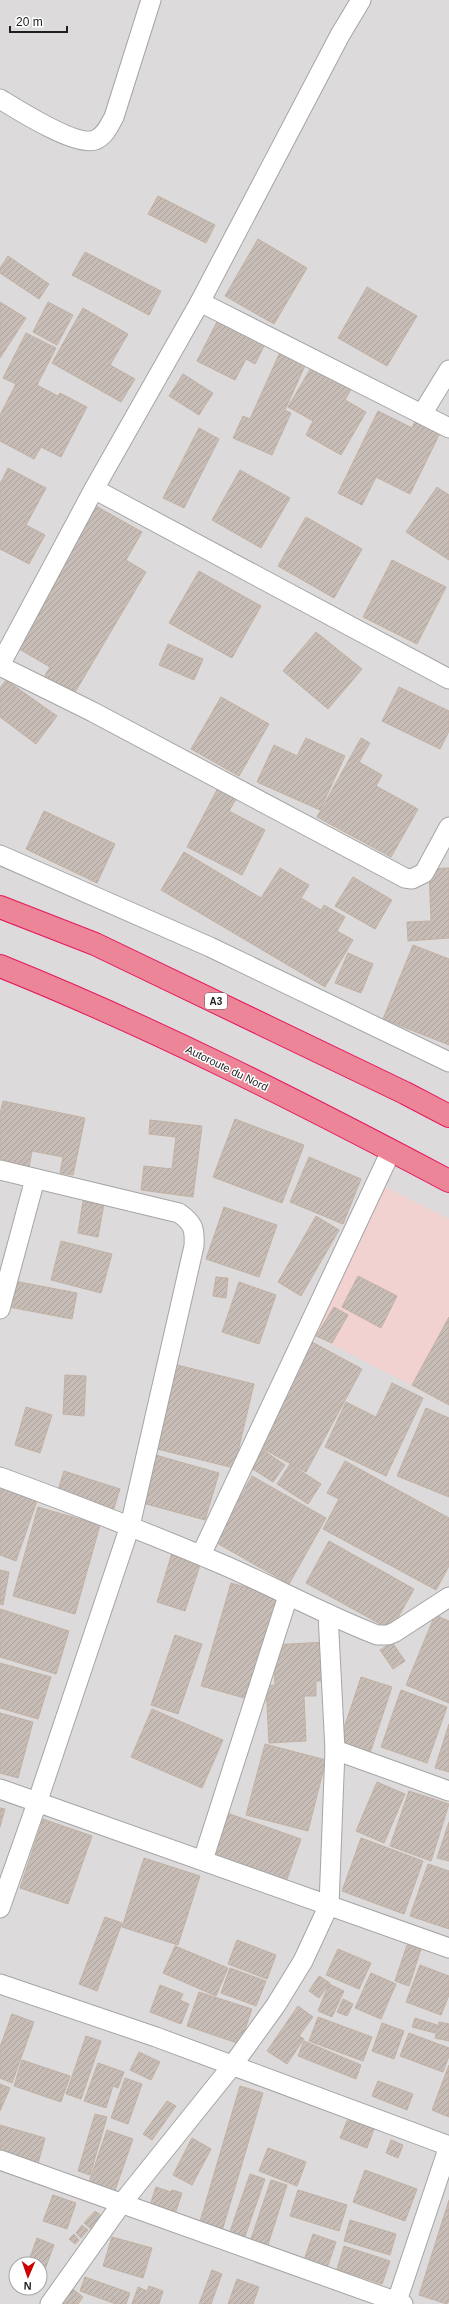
<svg xmlns="http://www.w3.org/2000/svg" width="449" height="2304" viewBox="0 0 449 2304" font-family="Arial,sans-serif">
<style>
.residential{fill:#dcdada;fill-rule:evenodd}
.commercial{fill:#f2d2d0}
.building{fill:url(#building-hatch);stroke:#c2b1a4}
.lines{fill:none;stroke-linecap:round;stroke-linejoin:round}
.minor-casing{stroke:#a5a5a5;stroke-width:21}
.motorway-casing{stroke:#e5185d;stroke-width:24}
.minor{stroke:#fff;stroke-width:19}
.motorway{stroke:#ec8597;stroke-width:22}
.labels{text-anchor:middle;stroke-width:3;stroke-linejoin:round;paint-order:stroke}
.shield{fill:#fff;stroke:#626262;stroke-width:1}
.shield-label{font-size:10px;font-weight:bold;fill:#1e1e1e}
.street-label{font-size:11px;fill:#1e1e1e;stroke:#fff}
</style>
<defs>
<pattern id="building-hatch" width="6" height="6" patternUnits="userSpaceOnUse"><rect width="6" height="6" fill="#c7bdb6"/><path d="M-1 1l2-2M0 6l6-6M5 7l2-2" fill="none" stroke="#aaa29c"/></pattern>
</defs>
<rect width="100%" height="100%" fill="#efebe3"/>
<path class="residential" d="M0,0H449V2304H0ZM16,2264H40V2288H16Z"/>
<path class="commercial" d="M386,1187L449,1219V1405L316,1336L314,1330Z"/>
<g class="building">
<path d="M158,196L215,225L206,243L148,214Z"/>
<path d="M258,239L307,268L274,324L225,296Z"/>
<path d="M85,252L161,291L149,315L72,275Z"/>
<path d="M8,256L49,284L39,299L0,273V268Z"/>
<path d="M367,287L417,316L387,366L338,338Z"/>
<path d="M0,302L26,318L0,358Z"/>
<path d="M48,302L73,315L57,345L33,332Z"/>
<path d="M83,308L128,334L110,365L135,379L121,402L52,363Z"/>
<path d="M222,312L269,336L255,364L246,359L235,380L197,361Z"/>
<path d="M26,333L56,348L37,385L58,396L60,393L87,407L61,457L41,447L34,459L0,441V415L16,384L3,378Z"/>
<path d="M281,350L307,361L285,410L291,413L272,455L233,438L243,416L250,419Z"/>
<path d="M315,361L354,384L345,400L366,412L341,455L306,435L313,421L288,407Z"/>
<path d="M183,374L213,393L199,415L169,396Z"/>
<path d="M378,411L412,428L418,415L443,427L410,494L376,477L362,505L338,493Z"/>
<path d="M199,428L219,439L184,508L163,498Z"/>
<path d="M8,468L46,488L26,525L45,535L29,564L0,549V484Z"/>
<path d="M240,470L290,498L261,548L212,520Z"/>
<path d="M437,487L449,495V560L406,532Z"/>
<path d="M96,506L142,532L126,560L146,572L74,694L44,677L50,667L14,646Z"/>
<path d="M306,517L362,549L334,598L278,566Z"/>
<path d="M392,560L446,587L417,644L363,617Z"/>
<path d="M199,571L261,606L232,658L169,623Z"/>
<path d="M316,632L362,669L328,709L283,671Z"/>
<path d="M168,644L203,659L194,680L159,665Z"/>
<path d="M6,680L57,716L36,744L0,717V688Z"/>
<path d="M399,687L449,711V731L440,749L382,721Z"/>
<path d="M221,697L269,724L239,776L191,749Z"/>
<path d="M306,738L345,756L320,810L257,782L274,745L297,756Z"/>
<path d="M361,738L370,743L359,762L382,775L376,786L418,809L391,857L317,817Z"/>
<path d="M219,786L238,796L229,811L265,830L242,875L187,847Z"/>
<path d="M44,811L115,844L97,883L26,849Z"/>
<path d="M184,852L261,898L280,868L309,885L301,898L321,910L324,905L345,917L337,931L353,940L325,987L161,890Z"/>
<path d="M449,868V938L408,941L407,922L431,921L429,869Z"/>
<path d="M353,877L392,900L375,929L335,906Z"/>
<path d="M413,945L449,959V1045L383,1019Z"/>
<path d="M348,953L373,964L361,993L335,983Z"/>
<path d="M3,1101L85,1118L73,1175L60,1173L63,1157L32,1151L29,1167L0,1161V1114Z"/>
<path d="M235,1119L304,1145L282,1203L213,1177Z"/>
<path d="M150,1120L202,1126L193,1197L141,1190L144,1166L172,1169L176,1137L149,1134Z"/>
<path d="M309,1157L361,1179L343,1224L290,1202Z"/>
<path d="M83,1201L104,1204L98,1237L78,1233Z"/>
<path d="M224,1207L277,1225L259,1277L206,1259Z"/>
<path d="M316,1216L339,1230L301,1296L278,1282Z"/>
<path d="M61,1241L112,1254L101,1293L51,1280Z"/>
<path d="M358,1276L397,1296L381,1328L342,1307Z"/>
<path d="M216,1277L228,1278L226,1298L213,1296Z"/>
<path d="M14,1281L77,1293L72,1319L9,1307Z"/>
<path d="M239,1282L276,1295L259,1344L222,1332Z"/>
<path d="M334,1307L348,1315L332,1343L316,1336Z"/>
<path d="M449,1317V1405L412,1385Z"/>
<path d="M312,1342L362,1369L306,1472L256,1445Z"/>
<path d="M173,1364L254,1384L234,1468L153,1448Z"/>
<path d="M65,1375L86,1376L84,1416L63,1414Z"/>
<path d="M392,1383L423,1398L386,1476L325,1447L346,1402L376,1417Z"/>
<path d="M26,1407L52,1415L40,1453L15,1445Z"/>
<path d="M426,1408L449,1418V1497L397,1476Z"/>
<path d="M260,1448L285,1465L273,1482L248,1466Z"/>
<path d="M152,1454L219,1473L205,1520L139,1502Z"/>
<path d="M345,1461L449,1518V1566L436,1590L323,1529L339,1499L327,1493Z"/>
<path d="M290,1464L321,1484L308,1504L277,1484Z"/>
<path d="M64,1471L120,1489L113,1511L57,1493Z"/>
<path d="M252,1476L326,1518L289,1584L215,1542Z"/>
<path d="M0,1485L38,1498L16,1561L0,1555Z"/>
<path d="M38,1507L100,1525L75,1614L13,1596Z"/>
<path d="M329,1541L414,1589L391,1630L306,1583Z"/>
<path d="M172,1553L201,1562L185,1611L157,1602Z"/>
<path d="M0,1570L9,1572L3,1605L0,1604Z"/>
<path d="M231,1583L278,1596L248,1699L201,1686Z"/>
<path d="M0,1609L69,1631L56,1674L0,1657Z"/>
<path d="M435,1615L449,1621V1703L406,1685Z"/>
<path d="M175,1635L202,1644L178,1714L151,1705Z"/>
<path d="M325,1642L327,1681H316V1696H304L306,1741L269,1743L266,1686L275,1685L273,1645Z"/>
<path d="M392,1642L405,1661L393,1669L380,1650Z"/>
<path d="M0,1663L51,1677L38,1719L0,1708Z"/>
<path d="M361,1677L392,1687L369,1756L338,1746Z"/>
<path d="M401,1690L447,1707L427,1763L381,1747Z"/>
<path d="M152,1709L223,1740L202,1788L131,1757Z"/>
<path d="M0,1713L33,1722L18,1778L0,1773Z"/>
<path d="M449,1724V1772L435,1768Z"/>
<path d="M265,1744L326,1760L308,1831L246,1815Z"/>
<path d="M377,1782L405,1794L384,1843L356,1831Z"/>
<path d="M409,1791L449,1804L431,1861L390,1846Z"/>
<path d="M0,1808L5,1809L0,1827Z"/>
<path d="M227,1813L301,1839L286,1882L211,1857Z"/>
<path d="M43,1819L92,1836L68,1904L20,1888Z"/>
<path d="M449,1822V1861L437,1858Z"/>
<path d="M361,1838L423,1861L404,1914L342,1891Z"/>
<path d="M144,1858L200,1876L178,1945L122,1927Z"/>
<path d="M428,1864L449,1871V1929L410,1916Z"/>
<path d="M105,1917L122,1923L97,1991L79,1984Z"/>
<path d="M237,1940L276,1955L267,1979L228,1964Z"/>
<path d="M407,1945L421,1949L409,1986L395,1981Z"/>
<path d="M175,1946L228,1968L216,1996L163,1973Z"/>
<path d="M338,1949L371,1963L359,1989L326,1975Z"/>
<path d="M420,1965L449,1976V1995L441,2015L406,2002Z"/>
<path d="M230,1968L266,1981L256,2006L221,1993Z"/>
<path d="M371,1973L396,1984L381,2019L355,2008Z"/>
<path d="M319,1976L330,1983L319,1998L309,1991Z"/>
<path d="M329,1984L344,1991L332,2017L318,2011Z"/>
<path d="M160,1985L183,1994L180,2000L189,2004L181,2024L150,2012Z"/>
<path d="M199,1992L252,2009L240,2044L187,2026Z"/>
<path d="M343,1999L353,2004L347,2016L337,2012Z"/>
<path d="M298,2006L313,2017L299,2036L304,2039L287,2064L267,2051Z"/>
<path d="M12,2014L34,2022L12,2083L0,2078V2047Z"/>
<path d="M318,2017L372,2037L363,2061L309,2041Z"/>
<path d="M415,2018L437,2025L435,2033L412,2027Z"/>
<path d="M439,2022L449,2024V2041L435,2038Z"/>
<path d="M382,2023L404,2031L394,2059L372,2051Z"/>
<path d="M409,2033L449,2048V2056L443,2072L400,2056Z"/>
<path d="M86,2036L101,2041L81,2099L66,2094Z"/>
<path d="M304,2041L361,2065L356,2079L298,2056Z"/>
<path d="M139,2052L160,2062L151,2080L130,2070Z"/>
<path d="M22,2060L70,2076L61,2102L14,2086Z"/>
<path d="M98,2063L124,2072L118,2088L113,2086L106,2108L84,2101Z"/>
<path d="M449,2065V2117L432,2110Z"/>
<path d="M125,2078L142,2084L128,2124L111,2118Z"/>
<path d="M378,2081L413,2094L407,2110L372,2096Z"/>
<path d="M0,2084L10,2088L0,2111Z"/>
<path d="M240,2086L263,2093L222,2231L199,2225Z"/>
<path d="M167,2101L176,2106L152,2140L143,2134Z"/>
<path d="M95,2114L107,2117L90,2175L78,2171Z"/>
<path d="M349,2116L375,2126L367,2148L340,2138Z"/>
<path d="M0,2125L45,2138L37,2167L0,2156Z"/>
<path d="M107,2130L133,2139L114,2193L88,2185Z"/>
<path d="M192,2138L211,2149L192,2185L173,2175Z"/>
<path d="M391,2140L403,2145L398,2158L386,2153Z"/>
<path d="M268,2148L306,2162L297,2186L259,2171Z"/>
<path d="M365,2170L417,2189L405,2221L353,2202Z"/>
<path d="M250,2174L265,2179L243,2242L228,2237Z"/>
<path d="M271,2180L287,2185L267,2248L250,2242Z"/>
<path d="M156,2187L171,2192L172,2190L182,2193L173,2220L148,2211Z"/>
<path d="M298,2190L347,2205L339,2231L290,2216Z"/>
<path d="M53,2195L76,2203L67,2229L43,2221Z"/>
<path d="M449,2200V2301L447,2304L419,2295Z"/>
<path d="M95,2211L102,2216L91,2229L84,2223Z"/>
<path d="M350,2220L396,2234L390,2255L344,2241Z"/>
<path d="M82,2225L88,2230L81,2238L76,2233Z"/>
<path d="M74,2234L79,2240L75,2244L69,2239Z"/>
<path d="M313,2234L336,2242L327,2268L304,2260Z"/>
<path d="M112,2237L152,2248L143,2278L103,2266Z"/>
<path d="M37,2238L54,2245L45,2269L40,2268V2264L28,2263Z"/>
<path d="M344,2246L390,2261L382,2284L337,2269Z"/>
<path d="M212,2270L222,2274L211,2304H199Z"/>
<path d="M85,2277L130,2293L126,2304H116L80,2291Z"/>
<path d="M237,2279L259,2287L253,2304H228Z"/>
<path d="M149,2286L163,2291L159,2304H132L138,2287L147,2291Z"/>
<path d="M70,2287L83,2297L78,2304H63L60,2302Z"/>
</g>
<g class="lines">
<g class="minor-casing">
<g id="minor">
<path d="M0,99C18,110 76,147 95,140C105,136 109,126 114,117L151,0"/>
<path d="M200,302L449,428"/>
<path d="M422,414L449,370"/>
<path d="M94,489L449,679"/>
<path d="M0,665L94,489L200,302L340,35L361,0"/>
<path d="M0,666L93,712L405,878L412,879L424,873L449,827"/>
<path d="M0,855L210,947L449,1062"/>
<path d="M0,1170L179,1213C193,1223 195,1228 194,1246L130,1526L37,1803L0,1908"/>
<path d="M0,1309L35,1179"/>
<path d="M0,1477C76,1505 151,1534 226,1566C276,1588 325,1615 377,1635H388L395,1632L449,1597"/>
<path d="M201,1555L391,1151"/>
<path d="M335,1750L449,1791"/>
<path d="M0,1789L449,1948"/>
<path d="M203,1860L288,1596"/>
<path d="M0,1984L156,2037L449,2146"/>
<path d="M0,2160L403,2304"/>
<path d="M50,2304L122,2203L232,2066L276,2005L303,1961L329,1905L335,1750L328,1614"/>
<path d="M396,2304L449,2146"/>
</g>
</g>
<g class="motorway-casing">
<g id="motorway">
<path d="M0,907L95,944L405,1093L449,1116"/>
<path d="M0,966C154,1028 302,1103 449,1181"/>
</g>
</g>
<use href="#minor" class="minor"/>
<use href="#motorway" class="motorway"/>
</g>
<g class="labels">
<rect class="shield" x="205" y="993" width="22" height="16" rx="3"/>
<g class="shield-label">
<text x="216" y="1005">A3</text>
</g>
<g class="street-label">
<text transform="translate(227 1068) rotate(26)" y="4">Autoroute du Nord</text>
</g>
</g>
<g transform="translate(28 2276) rotate(182)"><circle r="19" fill="#ffffff" stroke="#a5a5a5"/>
<path d="M0-3L7 15L0 10L-7 15Z" fill="#cb0200"/>
<text y="-6" font-size="11" font-weight="bold" text-anchor="middle" fill="#1e1e1e">N</text>
</g>
<path d="M10 26v6h57v-6" fill="none" stroke="#1e1e1e" stroke-width="2"/>
<text x="16" y="26" font-size="12" fill="#1e1e1e" stroke="#ffffff" stroke-width="3" paint-order="stroke">20 m</text>
</svg>
